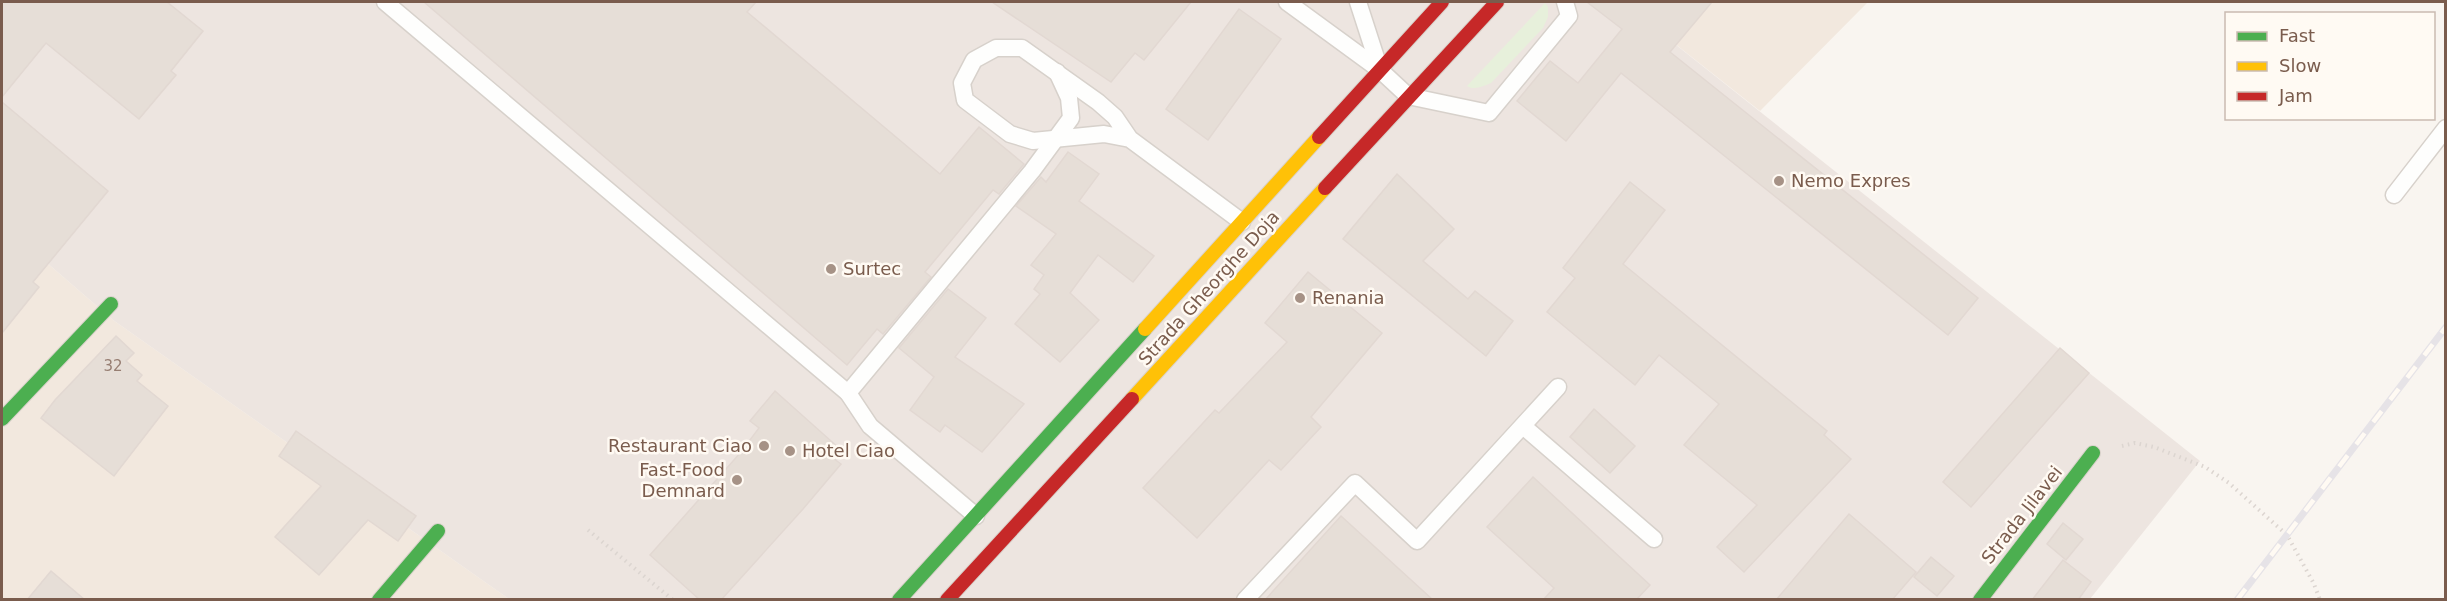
<svg xmlns="http://www.w3.org/2000/svg" width="2447" height="601" viewBox="0 0 2447 601" font-family="'DejaVu Sans',sans-serif">
<style>
.residential{fill:#f2e8de}
.industrial{fill:#ede5e0}
.green{fill:#e7f0db}
.building{fill:#e6ded7;stroke:#e2d8d2;stroke-width:1.5}
.lines{fill:none;stroke-linecap:round;stroke-linejoin:round}
.lane-casing{stroke:#d7d1cb;stroke-width:19}
.fast-casing{stroke:#d9d2cb;stroke-width:16}
.slow-casing{stroke:#d9d2cb;stroke-width:16}
.jam-casing{stroke:#d9d2cb;stroke-width:16}
.path{stroke:#dcd5d0;stroke-width:4;stroke-dasharray:1.5 4.5;stroke-linecap:butt}
.lane{stroke:#fefefd;stroke-width:16}
.fast{stroke:#4caf50;stroke-width:14}
.slow{stroke:#ffc107;stroke-width:14}
.jam{stroke:#c62828;stroke-width:14}
.rail-casing{stroke:#e6e3e7;stroke-width:7}
.rail{stroke:#fffaf3;stroke-width:4.5;stroke-dasharray:14;stroke-linecap:butt}
.poi-dot{fill:#a69286;stroke:#fffaf3;stroke-width:2}
.labels{text-anchor:middle;stroke-width:5;stroke-linejoin:round;paint-order:stroke}
.number-label{font-size:15px;fill:#977e72}
.poi-label{font-size:18px;fill:#7a5c4d;stroke:#fffaf3;text-anchor:start}
.street-label{font-size:18px;fill:#7a5c4d;stroke:#fffaf3}
</style>
<rect width="100%" height="100%" fill="#f9f5f0"/>
<g class="residential">
<path d="M1622,2H1868L1760,111Z"/>
<path d="M2,224L113,320L509,599H2Z"/>
</g>
<path class="industrial" d="M2,2H1622L2200,461L2090,599H509L113,320L2,224Z"/>
<path class="green" d="M1545,3L1548,7V17L1543,28L1491,83C1483,86 1475,91 1467,86Z"/>
<g class="building">
<path d="M2,2H167L203,31L171,71L176,75L139,119L46,43L2,97Z"/>
<path d="M424,2H756L747,12L940,174L979,127L1024,164L999,194L993,190L925,272L931,277L883,334L877,329L847,365Z"/>
<path d="M992,2H1191L1144,60L1135,53L1111,82Z"/>
<path d="M1587,2H1712L1670,52L1978,298L1948,335L1621,73L1566,141L1517,101L1550,61L1578,83L1622,29Z"/>
<path d="M1239,9L1281,39L1208,140L1166,109Z"/>
<path d="M2,102L108,191L33,282L39,287L2,333Z"/>
<path d="M1068,152L1099,174L1079,201L1154,256L1133,282L1098,255L1070,293L1099,320L1060,362L1015,324L1040,294L1034,289L1044,275L1031,265L1056,234L1016,206L1041,177L1046,182Z"/>
<path d="M1397,174L1454,229L1423,261L1468,299L1475,291L1513,321L1486,356L1343,239Z"/>
<path d="M1630,182L1665,210L1623,264L1827,431L1824,435L1851,459L1744,572L1717,547L1757,505L1684,445L1719,404L1659,355L1635,385L1547,312L1575,278L1563,268Z"/>
<path d="M1308,272L1382,333L1311,417L1321,427L1281,470L1269,460L1197,538L1143,488L1215,410L1219,413L1287,342L1265,323Z"/>
<path d="M948,289L986,318L955,357L1024,404L982,452L945,425L940,432L910,410L934,377L899,348Z"/>
<path d="M116,336L134,353L126,361L142,375L137,381L168,406L114,476L41,418L55,400Z"/>
<path d="M2060,348L2089,373L1971,507L1943,482Z"/>
<path d="M775,391L840,449L833,458L841,464L803,509L721,600H700L650,555L741,452L759,428L750,421Z"/>
<path d="M1594,409L1635,446L1610,473L1570,437Z"/>
<path d="M296,431L416,516L398,541L368,520L319,575L275,537L321,486L279,456Z"/>
<path d="M1533,477L1650,585L1636,600H1543L1554,588L1487,527Z"/>
<path d="M1849,514L1916,572L1892,600H1776Z"/>
<path d="M1341,516L1433,600H1265Z"/>
<path d="M2063,523L2083,539L2066,560L2047,544Z"/>
<path d="M1931,557L1954,576L1937,596L1914,577Z"/>
<path d="M2063,560L2091,582L2078,600H2032Z"/>
<path d="M51,571L85,600H27Z"/>
</g>
<g class="lines">
<g class="lane-casing">
<g id="lane">
<path d="M385,2L848,393L1032,171L1071,118L1069,98L1057,72"/>
<path d="M1287,2L1380,70L1408,96L1489,113L1569,16L1565,2"/>
<path d="M1358,2L1380,70"/>
<path d="M1130,139L1104,134L1033,141L1010,134L965,100L962,83L974,60L996,48H1022L1098,102L1115,117L1130,139L1242,222"/>
<path d="M2394,195L2446,128"/>
<path d="M848,393L870,426L976,516"/>
<path d="M1523,426L1654,539"/>
<path d="M1245,600L1355,483L1417,541L1558,387"/>
</g>
</g>
<g class="fast-casing">
<g id="fast">
<path d="M2,419L111,304"/>
<path d="M379,600L438,531"/>
<path d="M899,600L1145,329"/>
<path d="M1980,600L2093,453"/>
</g>
</g>
<g class="slow-casing">
<g id="slow">
<path d="M1145,329L1319,137"/>
<path d="M1132,399L1325,188"/>
</g>
</g>
<g class="jam-casing">
<g id="jam">
<path d="M1319,137L1442,2"/>
<path d="M1325,188L1497,2"/>
<path d="M947,600L1132,399"/>
</g>
</g>
<g class="path">
<path d="M2122,446L2135,443L2154,447L2205,467L2229,483L2287,535L2314,584L2320,600"/>
<path d="M588,530L673,600"/>
</g>
<use href="#lane" class="lane"/>
<use href="#fast" class="fast"/>
<use href="#slow" class="slow"/>
<use href="#jam" class="jam"/>
<g class="rail-casing">
<path id="rail" d="M2237,600L2446,327"/>
</g>
<use href="#rail" class="rail"/>
</g>
<g class="poi-dot">
<circle cx="1779" cy="181" r="6"/>
<circle cx="831" cy="269" r="6"/>
<circle cx="1300" cy="298" r="6"/>
<circle cx="764" cy="446" r="6"/>
<circle cx="790" cy="451" r="6"/>
<circle cx="737" cy="480" r="6"/>
</g>
<g class="labels">
<g class="number-label">
<text x="113" y="371">32</text>
</g>
<g class="poi-label">
<text x="1791" y="187">Nemo Expres</text>
<text x="843" y="275">Surtec</text>
<text x="1312" y="304">Renania</text>
<text x="752" y="452" text-anchor="end">Restaurant Ciao</text>
<text x="802" y="457">Hotel Ciao</text>
<text x="725" y="476" text-anchor="end">Fast-Food<tspan x="725" dy="21">Demnard</tspan></text>
</g>
<g class="street-label">
<text transform="translate(1209 288) rotate(-48)" y="6">Strada Gheorghe Doja</text>
<text transform="translate(2022 515) rotate(-52)" y="6">Strada Jilavei</text>
</g>
</g>
<rect width="2447" height="601" fill="none" stroke="#7a5c4d" stroke-width="6"/>
<rect x="2225" y="12" width="210" height="108" fill="#fffaf3" stroke="#cabbb1" stroke-width="1.5"/>
<rect x="2237" y="32" width="30" height="9" fill="#4caf50" stroke="#cabbb1" stroke-width="1.5"/>
<text x="2279" y="42" font-size="18" fill="#7a5c4d">Fast</text>
<rect x="2237" y="62" width="30" height="9" fill="#ffc107" stroke="#cabbb1" stroke-width="1.5"/>
<text x="2279" y="72" font-size="18" fill="#7a5c4d">Slow</text>
<rect x="2237" y="92" width="30" height="9" fill="#c62828" stroke="#cabbb1" stroke-width="1.5"/>
<text x="2279" y="102" font-size="18" fill="#7a5c4d">Jam</text>
</svg>
